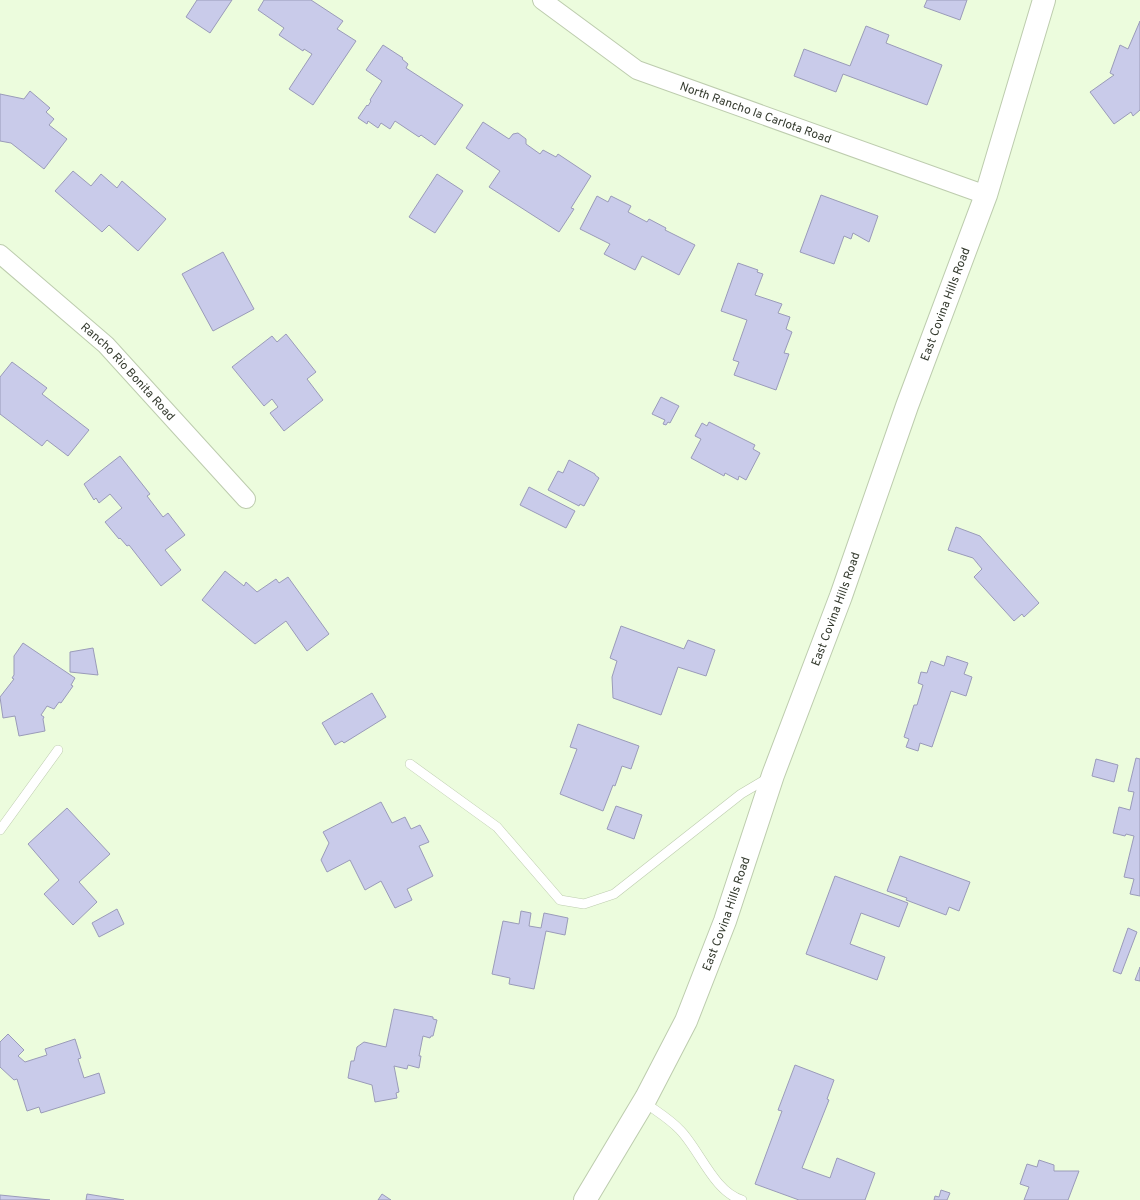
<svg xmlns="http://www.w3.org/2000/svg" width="1140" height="1200" viewBox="0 0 1140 1200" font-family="Overpass,sans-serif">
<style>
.building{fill:#c9cbea;stroke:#9a9bb9}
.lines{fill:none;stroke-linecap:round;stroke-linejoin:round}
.service-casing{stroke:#bdccae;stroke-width:10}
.minor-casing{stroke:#bdccae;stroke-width:20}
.tertiary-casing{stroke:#bdccae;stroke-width:24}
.service{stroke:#fff;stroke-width:9}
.minor{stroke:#fff;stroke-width:18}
.tertiary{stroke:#fff;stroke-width:22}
.labels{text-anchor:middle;stroke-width:4;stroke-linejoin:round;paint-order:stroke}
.street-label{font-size:12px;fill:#353b2f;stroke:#ecfcdd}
</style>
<rect width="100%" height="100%" fill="#ecfcdd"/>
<g class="building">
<path d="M197,0H232L210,33L186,17Z"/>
<path d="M264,0H311L343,21L337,29L356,41L313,105L289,89L312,54L304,49L303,51L279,35L284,28L258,10Z"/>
<path d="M927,0H967L960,20L924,7Z"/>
<path d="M1140,21V110L1133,116L1131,112L1114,124L1090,92L1114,75L1110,73L1120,45L1128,49Z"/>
<path d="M866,26L889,35L886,43L942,65L927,105L843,74L836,92L794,76L804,49L850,66Z"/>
<path d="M383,45L403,58L402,59L408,64L406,68L463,105L435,145L421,135L419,137L395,121L390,129L381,123L378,128L368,121L367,124L358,118L367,105L368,106L371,101L370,100L382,81L366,70Z"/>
<path d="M30,91L50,108L46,112L54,119L49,125L67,139L44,169L11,143L0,141V94L24,99Z"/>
<path d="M483,122L509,139L513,134L518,133L526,139V144L540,154L543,150L556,157L558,154L591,176L571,208L574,209L559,232L489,187L500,171L466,148Z"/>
<path d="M73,171L91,186L101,174L117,188L122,181L166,219L138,251L109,225L102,232L55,191Z"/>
<path d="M437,174L463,191L435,233L409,217Z"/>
<path d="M821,195L878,216L869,242L853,233L851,239L844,236L834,264L800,252Z"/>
<path d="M597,196L608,202L611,196L631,206L628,212L647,222L649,219L666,228L665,230L695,245L679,275L642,256L635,270L604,254L610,244L580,229Z"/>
<path d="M223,252L254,309L213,331L182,274Z"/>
<path d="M738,263L758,270L757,272L763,274L755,295L782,304L778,313L790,317L786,329L792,332L784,353L789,354L776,390L734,375L739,362L733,360L747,320L721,311Z"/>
<path d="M286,334L316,372L307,379L323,400L284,431L270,413L278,407L272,399L264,406L232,367L272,336L277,342Z"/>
<path d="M12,362L47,388L42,394L89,430L68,456L47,440L42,446L0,414V377Z"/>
<path d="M661,397L679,406L670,423L668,422L666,425L663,424L665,420L652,414Z"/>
<path d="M709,422L755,445L753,449L760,453L746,480L739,476L738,480L725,473L724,476L691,458L701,439L695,436L702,423L707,426Z"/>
<path d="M120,456L150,494L147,496L163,517L168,513L185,535L165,550L181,570L161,586L129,545L127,546L120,538L119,539L105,522L122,508L110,494L99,503L96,498L94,500L84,484Z"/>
<path d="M569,460L595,474V475L599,478L584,506L580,504L579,506L548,490L558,471L563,473Z"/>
<path d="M529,487L575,511L566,528L520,505Z"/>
<path d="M956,527L980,536L1039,603L1024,617L1022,614L1014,621L974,577L982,569L973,558L948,550Z"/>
<path d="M225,571L244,586L246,582L257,592L276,579L279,583L288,577L329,634L307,651L286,621L255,644L202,600Z"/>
<path d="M621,626L684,649L688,640L715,650L706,676L678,667L661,715L613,698L612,677L617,661L610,658Z"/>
<path d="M23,643L75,678L71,685L73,686L61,703L59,702L54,709L47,706L41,715L44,717L43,719L45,731L19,736L15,716L3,718L0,697L14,679L12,678L14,675V656Z"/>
<path d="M93,648L98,675L70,672V652Z"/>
<path d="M947,656L968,663L964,674L972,677L966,696L951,691L932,747L920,743L918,751L906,747L909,739L904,737L914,705H917L923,685L918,683L921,672L927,673L931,661L944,666Z"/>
<path d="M372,693L386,717L344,743L342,741L335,745L322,723Z"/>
<path d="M578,724L639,746L631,769L622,766L615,786L613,785L603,811L560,794L577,749L570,747Z"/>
<path d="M1136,758L1140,759V896L1130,894L1134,879L1124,877L1134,836L1126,834L1125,836L1113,833L1119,807L1130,810L1134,792L1128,791Z"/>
<path d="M1096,759L1118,765L1114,782L1092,776Z"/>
<path d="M381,802L392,823L405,817L411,829L420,825L429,842L419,846L433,876L407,889L412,900L395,908L381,881L365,890L350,860L327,872L321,860L329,843L323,832Z"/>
<path d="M616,806L642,815L634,839L607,829Z"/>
<path d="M67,808L110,854L79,882L97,902L73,925L44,894L59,880L28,844Z"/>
<path d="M900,856L970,882L959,911L949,907L946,915L906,900L907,898L887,891Z"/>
<path d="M835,876L908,903L899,927L861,913L850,944L885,957L877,980L806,954Z"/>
<path d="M117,909L124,924L99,937L92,923Z"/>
<path d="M521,911L531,913L529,926L541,928L544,913L568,918L565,935L546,931L534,989L509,984L510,978L492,974L503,921L519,924Z"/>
<path d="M1128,928L1137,932L1121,974L1113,971Z"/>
<path d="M1140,967V981L1135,980Z"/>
<path d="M394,1009L433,1017V1019L437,1020L433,1036H431L430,1038L423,1036L419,1056H421L419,1068L408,1065L407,1069L394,1066L399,1092L396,1093L397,1098L375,1102L372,1085L348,1078L351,1061H354L357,1047L364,1042L386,1047Z"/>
<path d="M8,1034L24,1050L18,1056L25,1062L47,1055L45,1049L75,1039L81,1058L78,1059L84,1078L99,1073L105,1093L41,1113L39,1107L27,1111L17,1079L14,1080L0,1067V1042Z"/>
<path d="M795,1065L834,1080L827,1099L829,1100L802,1168L830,1178L837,1158L875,1173L865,1200H799L755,1184L782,1111L778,1110Z"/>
<path d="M1039,1160L1054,1165V1171H1079L1068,1200H1024L1029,1187L1020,1184L1027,1164L1037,1167Z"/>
<path d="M941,1190L950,1193L947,1200H934L935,1196L939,1197Z"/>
<path d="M87,1194L124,1200H86Z"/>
<path d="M382,1194L391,1200H378Z"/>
<path d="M0,1195L50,1200H0Z"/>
</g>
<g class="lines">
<g class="service-casing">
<g id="service">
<path d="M410,764L497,827L560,900L584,904L614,894L741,794L768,778"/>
<path d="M0,830L58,750"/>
<path d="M644,1102C656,1111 670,1119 680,1130C699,1149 714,1192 742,1200"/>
</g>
</g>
<g class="minor-casing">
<g id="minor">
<path id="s1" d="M542,0L637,70L986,195"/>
<path id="s2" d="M0,254L106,345L246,499"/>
</g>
</g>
<g class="tertiary-casing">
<g id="tertiary">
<path id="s3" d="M585,1200L646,1098L686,1021L725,921L773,775L841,596L907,406L986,195L1044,0"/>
</g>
</g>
<use href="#service" class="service"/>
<use href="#minor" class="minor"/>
<use href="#tertiary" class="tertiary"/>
</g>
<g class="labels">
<g class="street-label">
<text dy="4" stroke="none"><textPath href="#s1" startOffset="244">North Rancho la Carlota Road</textPath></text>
<text dy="4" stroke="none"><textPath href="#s3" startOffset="968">East Covina Hills Road</textPath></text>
<text dy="4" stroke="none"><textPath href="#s2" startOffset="174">Rancho Rio Bonita Road</textPath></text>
<text dy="4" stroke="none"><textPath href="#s3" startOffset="644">East Covina Hills Road</textPath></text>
<text dy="4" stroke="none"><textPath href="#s3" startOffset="320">East Covina Hills Road</textPath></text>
</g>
</g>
</svg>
